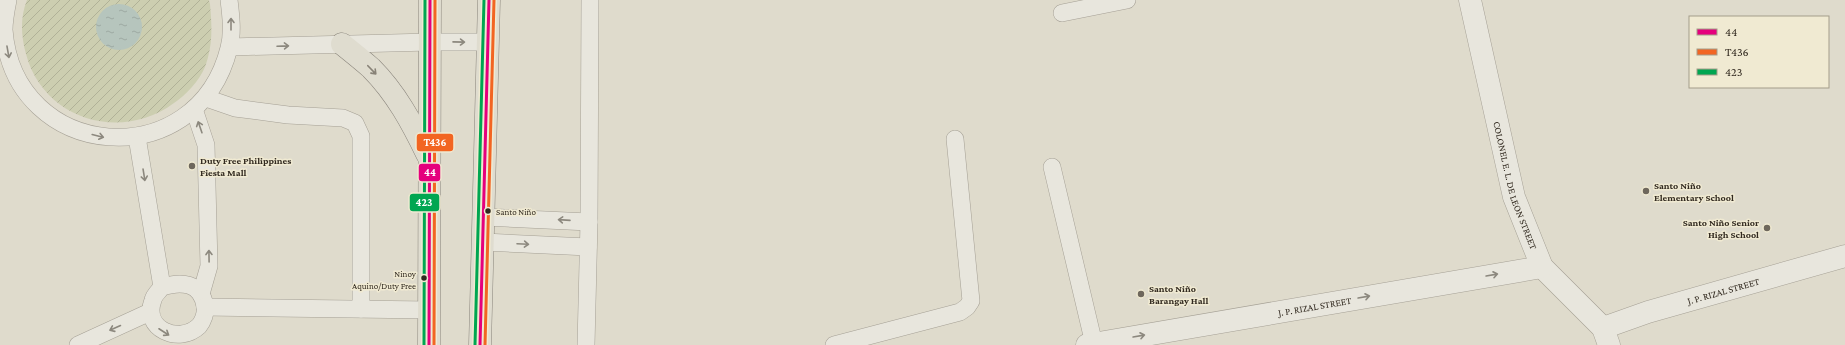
<svg xmlns="http://www.w3.org/2000/svg" width="1845" height="345" viewBox="0 0 1845 345" font-family="'Crimson Pro',serif">
<style>
.garden{fill:url(#garden-furrows)}
.water{fill:url(#water-ripples)}
.lines{fill:none;stroke-linecap:round;stroke-linejoin:round}
.service-casing{stroke:#a5a095;stroke-width:18}
.tertiary-casing{stroke:#a5a095;stroke-width:23}
.primary-casing{stroke:#8a857c;stroke-width:23}
.service{stroke:#e8e6dd;stroke-width:17}
.tertiary{stroke:#e8e6dd;stroke-width:22}
.primary{stroke:#dfdccf;stroke-width:22}
.bus-1-casing{stroke:#f0ead2;stroke-width:6}
.bus-2-casing{stroke:#f0ead2;stroke-width:6}
.bus-3-casing{stroke:#f0ead2;stroke-width:6}
.bus-1{stroke:#e5007d;stroke-width:3}
.bus-2{stroke:#f26522;stroke-width:3}
.bus-3{stroke:#00a651;stroke-width:3}
.oneway{stroke:#8c887e}
.oneway2{stroke:#888277}
.poi-dot{fill:#6e675c;stroke:#f0ead2;stroke-width:1.5}
.bus-dot{fill:#31291f;stroke:#f0ead2;stroke-width:1.5}
.labels{text-anchor:middle;stroke-width:3;stroke-linejoin:round;paint-order:stroke}
.bus-label{font-size:9px;fill:#31291f;stroke:#f0ead2;text-anchor:start}
.poi-label{font-size:10px;font-weight:bold;fill:#31291f;stroke:#f0ead2;text-anchor:start}
.street-label{font-size:10px;fill:#31291f;stroke:#f0ead2}
.line-badge{stroke:#f0ead2;stroke-width:1.5}
.badge-label{font-size:11px;text-anchor:middle;font-weight:bold;fill:#fff}
</style>
<defs>
<pattern id="garden-furrows" width="10" height="10" patternUnits="userSpaceOnUse"><rect width="10" height="10" fill="#ccceb0"/><path d="M-1 1l2-2M0 10L10 0M9 11l2-2" fill="none" stroke="#b0b197"/></pattern>
<pattern id="water-ripples" width="26" height="14" patternUnits="userSpaceOnUse"><rect width="26" height="14" fill="#b6c5bd"/><path d="M2 4q2-2 4 0t4 0M15 11q2-2 4 0t4 0" fill="none" stroke="#9da9a2"/></pattern>
</defs>
<rect width="100%" height="100%" fill="#dfdbcc"/>
<path class="garden" d="M27,0H209L210,4C212,27 213,45 205,67C199,81 186,95 174,103C120,143 43,119 26,54C21,36 20,17 27,0Z"/>
<circle class="water" cx="119" cy="27" r="23"/>
<g class="lines">
<g class="service-casing">
<g id="service">
<path d="M8,0C6,10 4,21 4,30C14,162 197,177 229,48C233,33 231,16 229,0"/>
<path d="M1062,13L1127,0"/>
<path d="M230,47L430,42H488"/>
<path d="M206,98L235,108L288,115L343,118L355,123L361,136V309"/>
<path d="M194,109L206,145L209,266L201,294"/>
<path d="M137,137L162,287C159,291 154,295 153,300C142,329 179,345 199,326C203,321 206,313 205,306C201,282 181,281 162,287"/>
<path d="M1052,167L1094,344"/>
<path d="M484,217L589,222"/>
<path d="M484,242L588,247"/>
<path d="M205,307L429,310"/>
<path d="M78,345L150,312"/>
<path d="M586,345L589,222L590,0"/>
<path d="M834,345L960,312L967,307L971,301L955,139"/>
</g>
</g>
<g class="tertiary-casing">
<g id="tertiary">
<path id="s1" d="M1470,0L1514,197L1542,267L1603,328L1609,345"/>
<path id="s2" d="M1603,328L1648,312L1845,256"/>
<path id="s3" d="M1087,345L1542,267"/>
</g>
</g>
<g class="primary-casing">
<g id="primary">
<path d="M342,44C352,52 362,60 371,68C396,93 412,123 427,154"/>
<path d="M429,345L430,0"/>
<path d="M480,345L489,0"/>
</g>
</g>
<use href="#service" class="service"/>
<use href="#tertiary" class="tertiary"/>
<use href="#primary" class="primary"/>
<g class="bus-1-casing">
<g id="bus-1">
<path d="M429,345L430,0"/>
<path d="M480,345L489,0"/>
</g>
</g>
<g class="bus-2-casing">
<g id="bus-2">
<path d="M434,345L435,0"/>
<path d="M485,345L494,0"/>
</g>
</g>
<g class="bus-3-casing">
<g id="bus-3">
<path d="M424,345L425,0"/>
<path d="M475,345L484,0"/>
</g>
</g>
<use href="#bus-1" class="bus-1"/>
<use href="#bus-2" class="bus-2"/>
<use href="#bus-3" class="bus-3"/>
</g>
<defs><path id="oneway-shaft" d="M-6 0H5M1.5-3L5.5 0L1.5 3" fill="none" stroke-width="1.6" stroke-linecap="round" stroke-linejoin="round"/></defs>
<g class="oneway">
<use href="#oneway-shaft" transform="translate(231 24) rotate(-90)"/>
<use href="#oneway-shaft" transform="translate(459 42) rotate(1)"/>
<use href="#oneway-shaft" transform="translate(283 46) rotate(-2)"/>
<use href="#oneway-shaft" transform="translate(8 52) rotate(80)"/>
<use href="#oneway-shaft" transform="translate(200 127) rotate(-109)"/>
<use href="#oneway-shaft" transform="translate(98 136) rotate(14)"/>
<use href="#oneway-shaft" transform="translate(144 175) rotate(81)"/>
<use href="#oneway-shaft" transform="translate(564 220) rotate(-176)"/>
<use href="#oneway-shaft" transform="translate(523 244) rotate(3)"/>
<use href="#oneway-shaft" transform="translate(209 256) rotate(-91)"/>
<use href="#oneway-shaft" transform="translate(1492 275) rotate(-10)"/>
<use href="#oneway-shaft" transform="translate(1364 297) rotate(-10)"/>
<use href="#oneway-shaft" transform="translate(115 328) rotate(156)"/>
<use href="#oneway-shaft" transform="translate(164 332) rotate(33)"/>
<use href="#oneway-shaft" transform="translate(1139 336) rotate(-10)"/>
</g>
<use class="oneway2" href="#oneway-shaft" transform="translate(372 70) rotate(46)"/>
<g class="poi-dot">
<circle cx="192" cy="166" r="4"/>
<circle cx="1646" cy="191" r="4"/>
<circle cx="1767" cy="228" r="4"/>
<circle cx="1141" cy="294" r="4"/>
</g>
<g class="bus-dot">
<circle cx="488" cy="211" r="3.5"/>
<circle cx="424" cy="278" r="3.5"/>
</g>
<g class="labels">
<g class="bus-label">
<text x="496" y="215">Santo Niño</text>
<text x="416" y="277" text-anchor="end">Ninoy<tspan x="416" dy="12">Aquino/Duty Free</tspan></text>
</g>
<g class="poi-label">
<text x="200" y="164">Duty Free Philippines<tspan x="200" dy="12">Fiesta Mall</tspan></text>
<text x="1654" y="189">Santo Niño<tspan x="1654" dy="12">Elementary School</tspan></text>
<text x="1759" y="226" text-anchor="end">Santo Niño Senior<tspan x="1759" dy="12">High School</tspan></text>
<text x="1149" y="292">Santo Niño<tspan x="1149" dy="12">Barangay Hall</tspan></text>
</g>
<g class="street-label">
<text dy="4" stroke="none"><textPath href="#s1" startOffset="191">COLONEL E. L. DE LEON STREET</textPath></text>
<text dy="4" stroke="none"><textPath href="#s2" startOffset="126">J. P. RIZAL STREET</textPath></text>
<text dy="4" stroke="none"><textPath href="#s3" startOffset="231">J. P. RIZAL STREET</textPath></text>
</g>
</g>
<g class="line-badge">
<rect x="416" y="133" width="38" height="19" rx="4" fill="#f26522"/>
<rect x="418" y="163" width="23" height="19" rx="4" fill="#e5007d"/>
<rect x="409" y="193" width="31" height="19" rx="4" fill="#00a651"/>
</g>
<g class="badge-label">
<text x="435" y="146">T436</text>
<text x="430" y="176">44</text>
<text x="424" y="206">423</text>
</g>
<rect x="1689" y="16" width="140" height="72" fill="#f0ead2" stroke="#a49d8a"/>
<rect x="1697" y="29" width="20" height="6" fill="#e5007d" stroke="#a49d8a"/>
<text x="1725" y="36" font-size="12" fill="#31291f">44</text>
<rect x="1697" y="49" width="20" height="6" fill="#f26522" stroke="#a49d8a"/>
<text x="1725" y="56" font-size="12" fill="#31291f">T436</text>
<rect x="1697" y="69" width="20" height="6" fill="#00a651" stroke="#a49d8a"/>
<text x="1725" y="76" font-size="12" fill="#31291f">423</text>
</svg>
